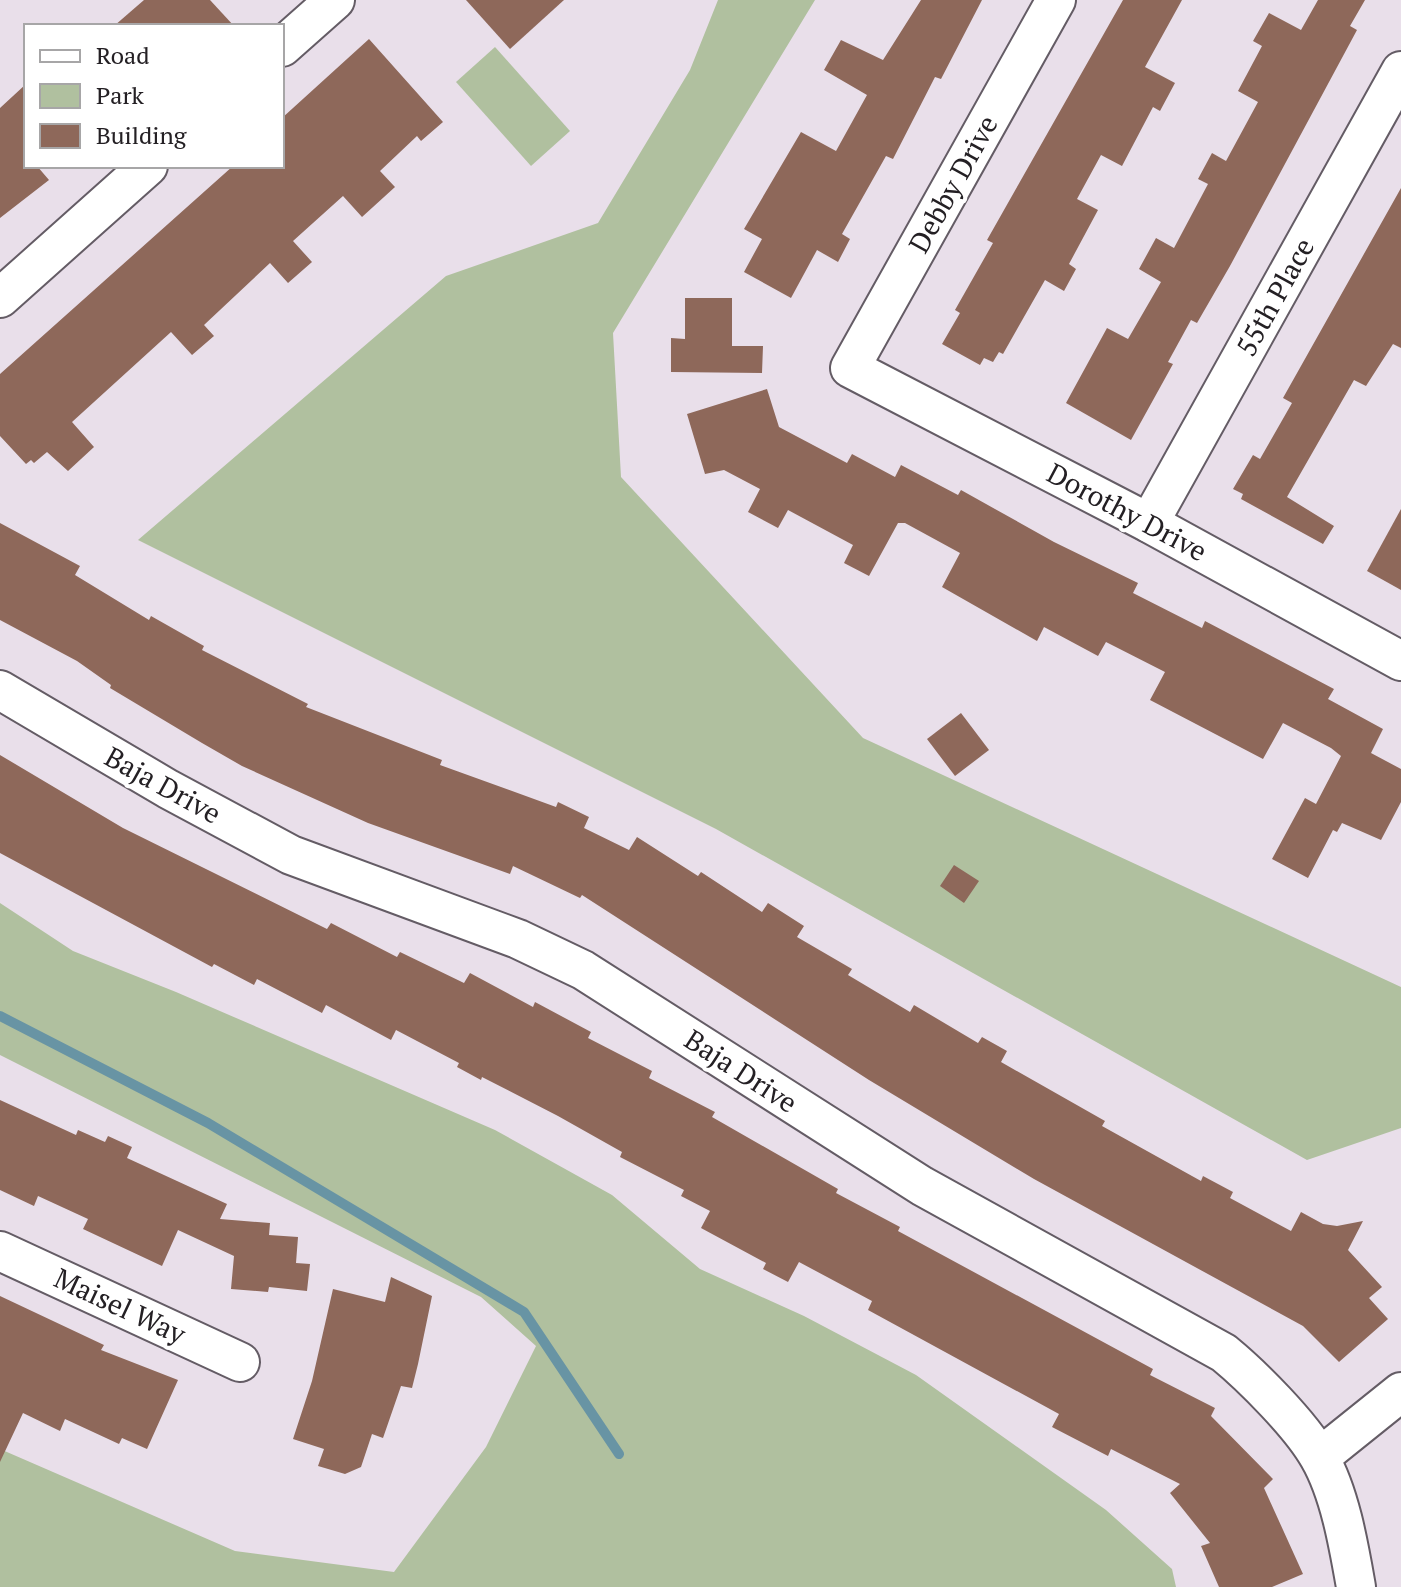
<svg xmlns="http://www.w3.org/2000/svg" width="1401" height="1587" viewBox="0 0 1401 1587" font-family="'PT Serif',serif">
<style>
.green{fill:#b0c09f}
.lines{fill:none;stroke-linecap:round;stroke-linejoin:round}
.stream{stroke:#6894a4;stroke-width:10}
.building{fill:#8e685a}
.minor-casing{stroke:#645c65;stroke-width:42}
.minor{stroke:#fff;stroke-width:38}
.labels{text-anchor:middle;stroke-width:8;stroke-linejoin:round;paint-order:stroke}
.street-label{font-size:28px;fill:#242024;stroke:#fff}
</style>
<rect width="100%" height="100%" fill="#e9dfea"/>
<g class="green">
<path d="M718,0H815L613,333L621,477L863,738L1401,987V1128L1307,1160L716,829L138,540L446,276L598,223L690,70Z"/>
<path d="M495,47L570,131L531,166L456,82Z"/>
<path d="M0,903L73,951L176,992L495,1130L612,1195L700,1269L804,1316L916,1375L1106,1510L1172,1569L1176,1587H0V1449L235,1551L394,1572L486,1447L536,1346L481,1297L0,1055Z"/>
</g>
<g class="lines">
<path class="stream" d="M0,1016L208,1123L524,1312L619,1454"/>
</g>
<g class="building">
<path d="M144,0H210L234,26H114Z"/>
<path d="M466,0H564L510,49Z"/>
<path d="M921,0H982L941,79L935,77L893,159L886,156L842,234L850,239L838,262L817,250L791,298L744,272L762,239L744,229L801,132L836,151L867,95L824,70L841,40L883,60Z"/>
<path d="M1123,0H1182L1145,67L1175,83L1160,111L1153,107L1122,166L1101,155L1077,199L1098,210L1069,264L1076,269L1064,291L1045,280L1003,354L999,352L993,362L984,358L980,365L942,344L960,313L955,310L993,243L987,240Z"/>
<path d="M1318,0H1365L1350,26L1357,30L1230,266L1197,323L1191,320L1168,362L1173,364L1131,440L1066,403L1107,328L1128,339L1161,282L1139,269L1156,238L1174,248L1208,184L1198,179L1212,153L1226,161L1258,102L1238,91L1262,46L1253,41L1269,13L1301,30Z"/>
<path d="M369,39L443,122L421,141L417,136L380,171L395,187L362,217L343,196L293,241L312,262L288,283L270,263L204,325L214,336L192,355L171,332L72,422L94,447L68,471L47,452L34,463L31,460L26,464L0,436V374L233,166H282V118Z"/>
<path d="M26,84V166H37L49,180L0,218V108Z"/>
<path d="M1401,188V348L1393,344L1366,386L1354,380L1287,497L1334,526L1323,544L1241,499L1243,494L1233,489L1253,455L1260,459L1292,403L1283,398Z"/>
<path d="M685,298H732V346H763L762,373L671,372V338L685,339Z"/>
<path d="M767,389L779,427L847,463L852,454L895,477L901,465L958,495L961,490L1054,542L1138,583L1133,593L1202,628L1205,621L1334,689L1328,699L1383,729L1371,753L1401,769V802L1381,840L1342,823L1337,832L1333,830L1308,878L1272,859L1305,798L1316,804L1341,756L1331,748L1283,723L1263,759L1150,700L1165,672L1106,642L1098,656L1044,627L1037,641L942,587L960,553L905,523H898L869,576L844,563L853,545L788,510L778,528L748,512L760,489L724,470L705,474L687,414Z"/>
<path d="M1401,509V590L1367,571Z"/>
<path d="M0,523L80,566L75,575L149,620L151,616L204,646L202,650L308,704L306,707L442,760L440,765L556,807L558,802L589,817L584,828L629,850L637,837L698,876L701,872L762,912L768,903L804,926L797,937L852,969L848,975L910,1012L914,1005L978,1043L982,1037L1007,1051L1001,1062L1105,1121L1102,1126L1201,1181L1203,1176L1233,1192L1230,1198L1291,1231L1301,1212L1323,1224L1337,1226L1363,1221L1348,1250L1382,1287L1369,1298L1388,1319L1339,1362L1303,1326L1034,1179L869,1080L582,895L580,898L513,866L510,874L368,823L242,766L202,743L110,688L111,685L77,661L0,620Z"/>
<path d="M961,713L989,750L955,776L927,739Z"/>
<path d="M0,755L123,828L327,929L331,923L397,957L400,952L464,983L470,973L533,1007L535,1002L591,1032L588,1038L652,1071L649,1078L715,1112L712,1117L838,1189L836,1193L900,1227L898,1231L1153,1369L1150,1375L1215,1408L1211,1416L1273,1479L1264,1488L1303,1574L1272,1587H1219L1201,1546L1210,1543L1170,1493L1180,1484L1111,1449L1108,1456L1052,1427L1059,1414L868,1310L872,1301L799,1262L788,1282L763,1269L766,1263L701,1228L710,1211L681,1196L684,1190L620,1157L622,1152L558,1116L482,1077L481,1080L457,1067L459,1063L396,1030L391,1040L326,1005L322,1013L257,979L254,985L214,964L212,967L0,853Z"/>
<path d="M954,865L979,881L964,903L940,886Z"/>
<path d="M0,1100L76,1135L78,1130L105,1142L108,1136L132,1147L127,1158L227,1204L220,1219L270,1223L269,1235L298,1237L296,1263L310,1264L307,1291L269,1287L268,1292L231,1289L234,1256L178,1230L162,1266L83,1229L88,1219L38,1196L34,1206L0,1190Z"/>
<path d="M391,1277L432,1296L418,1364L412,1388L401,1386L383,1438L372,1434L361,1467L345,1474L318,1466L324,1449L293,1439L312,1381L333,1289L385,1302Z"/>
<path d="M0,1296L104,1345L101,1350L178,1380L147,1449L122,1438L119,1444L65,1419L60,1431L23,1413L0,1462Z"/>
</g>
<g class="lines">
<g class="minor-casing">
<g id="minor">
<path d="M1056,0L850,368L1149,523L1401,661"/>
<path d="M282,47L335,0"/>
<path d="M0,298L148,166"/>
<path d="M1149,523L1401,71"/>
<path d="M0,690L168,789L291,855L518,939L583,970L922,1186L1224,1353C1252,1376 1301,1425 1319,1457C1340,1493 1349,1547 1356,1587"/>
<path d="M0,1251L240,1362"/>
<path d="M1320,1457L1401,1392"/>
</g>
</g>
<use href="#minor" class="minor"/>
</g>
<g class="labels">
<g class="street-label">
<text transform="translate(953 184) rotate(-61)" y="10">Debby Drive</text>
<text transform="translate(1275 297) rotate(-61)" y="10">55th Place</text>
<text transform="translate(1127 512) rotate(28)" y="10">Dorothy Drive</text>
<text transform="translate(163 785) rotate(29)" y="10">Baja Drive</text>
<text transform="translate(741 1071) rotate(33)" y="10">Baja Drive</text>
<text transform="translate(120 1306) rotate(25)" y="10">Maisel Way</text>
</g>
</g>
<rect x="24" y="24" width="260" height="144" fill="#ffffff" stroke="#a7a6a7" stroke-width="2"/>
<rect x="40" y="50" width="40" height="12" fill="#ffffff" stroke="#a7a6a7" stroke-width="2"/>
<text x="96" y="64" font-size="24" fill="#242024">Road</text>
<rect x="40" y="84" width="40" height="24" fill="#b0c09f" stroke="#a7a6a7" stroke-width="2"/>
<text x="96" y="104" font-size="24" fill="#242024">Park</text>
<rect x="40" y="124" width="40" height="24" fill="#8e685a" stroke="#a7a6a7" stroke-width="2"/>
<text x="96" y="144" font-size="24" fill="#242024">Building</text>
</svg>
